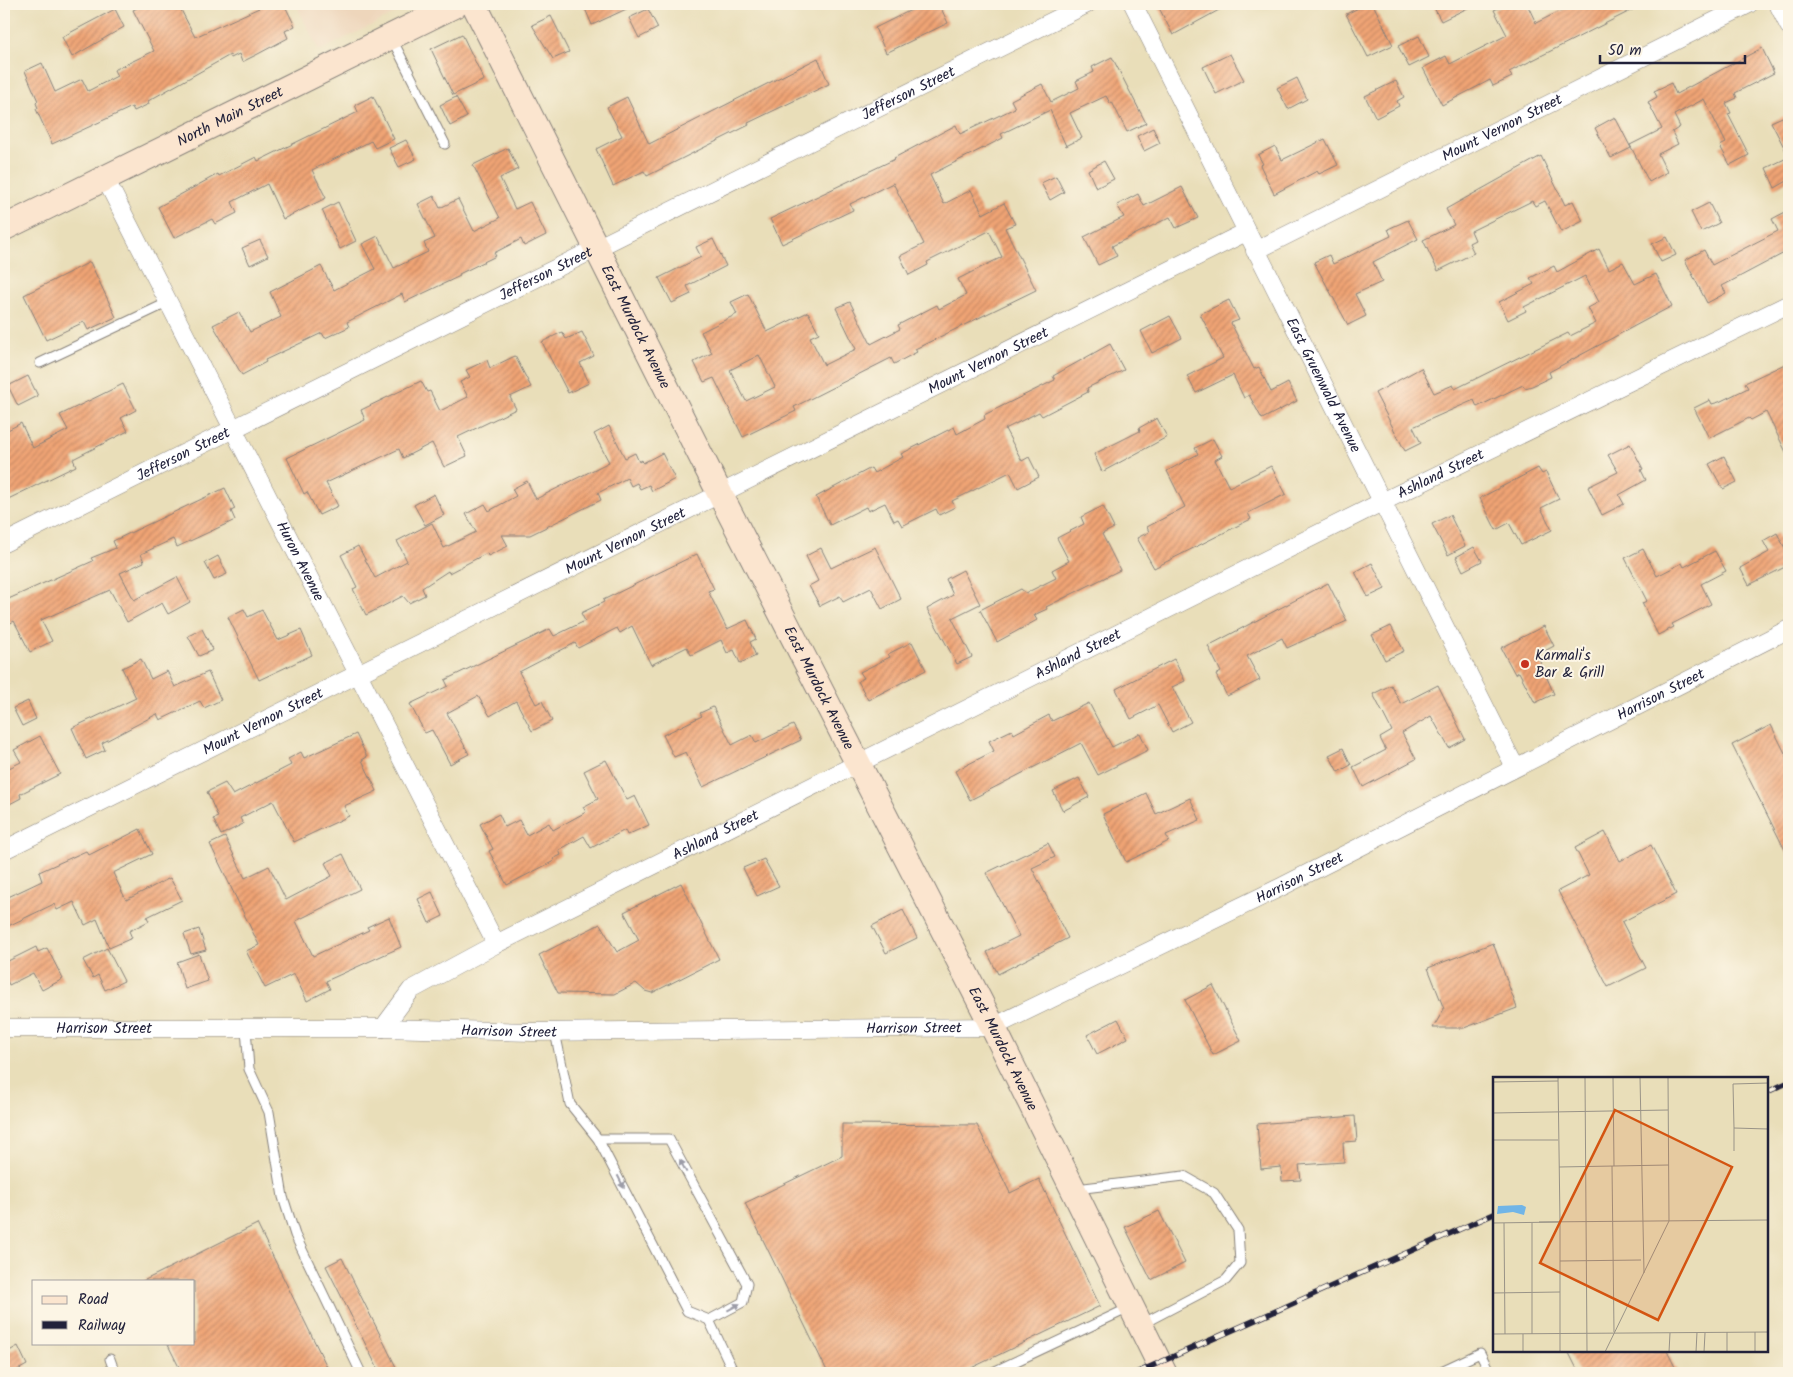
<svg xmlns="http://www.w3.org/2000/svg" width="1793" height="1377" viewBox="0 0 1793 1377" font-family="Kalam,sans-serif">
<style>
.built{fill:#eed6bb}
.building{fill:url(#building-hatch);fill-rule:evenodd}
.lines{fill:none;stroke-linecap:round;stroke-linejoin:round}
.service-casing{stroke:#86807a;stroke-width:11}
.minor-casing{stroke:#86807a;stroke-width:19}
.secondary-casing{stroke:#86807a;stroke-width:27}
.service{stroke:#fff;stroke-width:9}
.minor{stroke:#fff;stroke-width:18}
.secondary{stroke:#fbe5cf;stroke-width:25}
.rail-casing{stroke:#22223b;stroke-width:5.5}
.rail{stroke:#fcf5e5;stroke-width:4;stroke-dasharray:11;stroke-linecap:butt}
.oneway{fill:#9c9ca7}
.poi-dot{fill:#c8321e;stroke:#fcf5e5;stroke-width:2}
.labels{text-anchor:middle;stroke-width:4;stroke-linejoin:round;paint-order:stroke}
.street-label{font-size:15px;fill:#22223b;stroke:#fcf5e5}
.poi-label{font-size:15px;fill:#22223b;stroke:#fcf5e5;text-anchor:start}
.inset-road{fill:none;stroke:#999387;stroke-width:1}
.view{fill:#d45411;fill-opacity:0.15;stroke:#d45411;stroke-width:2.5}
.inset-edge{fill:none;stroke:#22223b;stroke-width:2.5}
</style>
<defs>
<pattern id="building-hatch" width="6" height="6" patternUnits="userSpaceOnUse" patternTransform="scale(1.25)"><rect width="6" height="6" fill="#f0a475"/><path d="M-1 1l2-2M0 6l6-6M5 7l2-2" fill="none" stroke="#c28561"/></pattern>
</defs>
<rect width="100%" height="100%" fill="#fcf5e5"/>
<filter id="ink" filterUnits="userSpaceOnUse"><feTurbulence type="fractalNoise" baseFrequency=".02" numOctaves="2"/><feDisplacementMap in="SourceGraphic" scale="10" xChannelSelector="R" yChannelSelector="G"/><feConvolveMatrix kernelMatrix="1 2 1 2 8 2 1 2 1" color-interpolation-filters="sRGB"/></filter>
<filter id="wash" filterUnits="userSpaceOnUse"><feTurbulence type="fractalNoise" baseFrequency=".0096" numOctaves="4" result="noise"/><feDisplacementMap in="SourceGraphic" scale="20" xChannelSelector="R" yChannelSelector="G"/><feGaussianBlur stdDeviation="1.12" result="paint"/><feColorMatrix in="noise" values="0 0 0 0 0 0 0 0 0 0 0 0 0 0 0 0 0 1.4 0 .05"/><feComposite in="paint" operator="in"/></filter>
<g filter="url(#wash)">
<rect width="100%" height="100%" fill="#e9deb9"/>
<path class="built" d="M296,4H415L319,51Z"/>
<g id="blocks">
<g class="building">
<path d="M145,4H178L195,37L259,8L257,4H284L295,26L285,31L288,38L258,54L242,62L239,54L231,58L230,55L148,101L149,104L134,111L132,107L52,144L36,109L38,108L36,103L38,101L25,71L42,63L55,92L82,79L88,91L117,76L114,70L154,51L133,10Z"/>
<path d="M583,4H637L592,25Z"/>
<path d="M923,4H939L948,23L886,53L875,28Z"/>
<path d="M1157,4H1230L1173,35Z"/>
<path d="M1367,4H1373L1393,45L1368,57L1346,14Z"/>
<path d="M1432,4H1476L1441,21Z"/>
<path d="M1507,4H1527L1536,23L1574,4H1644L1509,72L1512,77L1493,86L1490,80L1442,105L1423,68L1446,56L1450,64L1507,35L1494,10Z"/>
<path d="M115,9L124,27L72,57L62,37Z"/>
<path d="M648,9L658,28L639,38L629,18Z"/>
<path d="M551,16L569,52L553,59L532,25Z"/>
<path d="M462,34L484,80L453,95L431,49Z"/>
<path d="M1419,36L1429,57L1409,67L1398,46Z"/>
<path d="M1762,48L1774,73L1735,93L1737,98L1726,103L1731,113L1728,114L1749,155L1730,165L1720,146L1726,143L1704,99L1674,115L1680,127L1672,132L1678,144L1658,154L1667,172L1649,182L1630,145L1662,129L1648,102L1657,97L1654,91L1671,83L1676,94Z"/>
<path d="M1230,54L1244,80L1216,94L1203,67Z"/>
<path d="M1112,57L1146,123L1127,132L1112,102L1110,103L1106,96L1070,113L1082,138L1066,146L1050,110L1001,134L1003,138L930,175L944,204L971,190L983,214L1004,203L1015,224L1005,228L1036,290L915,349L917,352L894,364L891,358L794,407L796,411L743,437L714,378L704,382L694,362L712,353L701,332L737,314L731,302L748,294L767,332L808,312L819,333L810,337L824,365L856,349L836,308L850,302L871,344L900,329L898,325L937,305L939,309L966,295L958,279L1002,257L989,231L927,262L928,265L909,275L900,256L924,244L893,183L850,204L853,210L782,244L770,219L895,159L894,158L956,125L960,134L1015,108L1011,100L1042,84L1051,102L1079,88L1076,81L1094,72L1092,67ZM759,355L775,387L746,401L730,370Z"/>
<path d="M818,58L829,84L748,123L749,125L647,176L644,171L613,186L596,149L622,136L607,107L627,97L649,144Z"/>
<path d="M1297,78L1307,99L1288,109L1277,88Z"/>
<path d="M1396,81L1404,97L1397,101L1399,106L1376,118L1365,96Z"/>
<path d="M373,96L394,139L375,148L371,141L312,170L326,198L283,219L267,184L232,202L237,213L215,224L212,219L174,238L158,207L218,174L219,176L256,157L258,161L358,112L355,105Z"/>
<path d="M456,97L467,117L450,126L440,105Z"/>
<path d="M1789,114V180L1775,188L1766,168L1789,157L1771,122Z"/>
<path d="M1615,117L1631,148L1611,158L1595,128Z"/>
<path d="M1153,128L1160,143L1144,151L1137,136Z"/>
<path d="M1325,139L1338,165L1319,174L1317,171L1274,194L1260,165L1263,164L1258,155L1275,146L1282,160Z"/>
<path d="M406,140L416,159L399,167L389,148Z"/>
<path d="M508,148L518,169L500,178L515,209L530,202L546,235L524,246L521,239L494,253L496,256L459,274L460,276L405,302L402,294L347,322L349,327L325,338L322,333L265,360L266,362L242,375L213,325L239,312L250,332L281,317L270,292L321,266L334,290L375,269L362,244L378,236L394,268L428,252L424,243L435,238L418,204L434,196L440,208L458,199L474,231L500,218L473,165Z"/>
<path d="M1541,156L1565,205L1573,201L1583,221L1561,232L1545,201L1535,206L1532,201L1471,231L1475,240L1469,243L1474,253L1438,271L1423,240L1454,225L1446,209Z"/>
<path d="M1104,161L1114,179L1096,188L1088,170Z"/>
<path d="M1056,176L1064,192L1050,200L1041,183Z"/>
<path d="M1182,187L1198,218L1176,228L1170,217L1112,246L1117,256L1098,265L1084,237L1124,217L1117,205L1138,194L1144,206Z"/>
<path d="M338,202L356,241L340,249L322,210Z"/>
<path d="M1709,203L1719,223L1701,232L1691,212Z"/>
<path d="M1789,210V253L1788,251L1722,286L1726,293L1707,303L1685,260L1704,250L1712,265L1778,231L1772,219Z"/>
<path d="M1408,220L1418,239L1373,262L1382,282L1355,294L1366,316L1348,325L1314,262L1329,255L1333,264L1391,236L1388,229Z"/>
<path d="M1667,237L1676,255L1661,262L1652,244Z"/>
<path d="M713,239L726,266L687,286L691,294L672,303L659,278L701,257L696,247Z"/>
<path d="M260,240L268,256L250,265L242,248Z"/>
<path d="M1599,249L1609,269L1623,262L1635,284L1656,274L1672,306L1549,372L1551,377L1532,386L1525,388L1523,385L1477,407L1474,400L1413,427L1421,443L1405,451L1375,393L1421,368L1434,393L1453,385L1455,389L1568,333L1570,336L1596,323L1588,308L1599,302L1585,276L1524,307L1526,311L1508,320L1499,302L1534,284L1530,278L1554,266L1557,272Z"/>
<path d="M90,262L116,317L88,330L84,322L46,340L24,295Z"/>
<path d="M1229,300L1239,320L1231,323L1254,369L1259,367L1271,392L1288,383L1297,401L1262,419L1249,395L1244,398L1233,375L1196,393L1187,376L1223,358L1200,314Z"/>
<path d="M1170,316L1182,338L1152,353L1141,331Z"/>
<path d="M562,332L566,339L582,332L594,356L580,363L589,383L568,393L542,342Z"/>
<path d="M1110,344L1124,370L1087,388L1088,392L1042,416L1039,412L1005,429L1022,461L1029,457L1039,477L1018,488L1010,472L952,501L955,507L939,515L936,509L902,526L898,519L894,521L885,503L868,511L866,507L830,525L816,497L871,468L874,473L903,457L901,454L954,427L957,434L985,419L984,415L1055,380L1053,376Z"/>
<path d="M515,356L531,387L510,397L516,409L458,437L467,456L444,467L432,443L403,458L399,449L326,483L338,506L319,515L307,492L304,494L287,458L365,420L361,410L421,381L427,392L430,391L440,411L468,397L460,382L470,377L466,370L487,360L490,368Z"/>
<path d="M1789,362V458L1766,412L1751,420L1749,418L1709,438L1694,408L1710,400L1712,404L1719,402L1748,388L1745,383Z"/>
<path d="M28,376L38,396L18,406L8,386Z"/>
<path d="M123,384L136,410L121,418L128,431L73,459L76,466L4,501V432L21,423L33,448L68,430L60,415Z"/>
<path d="M1157,418L1167,437L1102,472L1094,454L1140,431L1139,428Z"/>
<path d="M609,426L625,458L635,453L639,462L642,460L643,463L662,453L675,479L652,491L649,485L640,489L637,483L631,486L627,478L598,493L601,500L530,535H502L508,546L488,556L487,553L449,573L448,571L422,588L425,595L409,603L403,596L366,615L353,589L357,587L341,555L358,546L375,578L407,561L397,541L432,523L444,548L476,532L466,514L485,504L489,511L516,496L512,489L527,481L536,499L609,462L594,434Z"/>
<path d="M1213,439L1222,456L1215,460L1229,487L1271,466L1286,494L1248,513L1251,519L1154,568L1137,538L1149,532L1147,527L1185,507L1167,471L1198,454L1195,448Z"/>
<path d="M1630,444L1643,469L1641,470L1646,480L1619,495L1624,504L1602,515L1588,487L1618,472L1608,455Z"/>
<path d="M1724,456L1737,482L1723,489L1709,464Z"/>
<path d="M1538,468L1542,474L1546,472L1559,499L1541,508L1552,530L1521,545L1509,523L1496,530L1480,498Z"/>
<path d="M225,488L235,509L231,511L235,520L177,547L173,539L141,554L144,562L120,573L134,600L177,577L190,602L168,614L162,603L127,622L110,590L41,620L52,641L30,652L14,621L4,627V601L93,561L91,558L116,548L113,541Z"/>
<path d="M434,494L444,515L425,525L414,505Z"/>
<path d="M1103,506L1114,528L1102,534L1120,570L1046,607L1047,609L1034,615L1037,620L997,642L980,610L1021,589L1026,593L1056,578L1052,570L1069,561L1057,538L1084,524L1081,517Z"/>
<path d="M1450,515L1465,546L1448,555L1432,524Z"/>
<path d="M1777,533L1789,556V565L1749,585L1740,568L1769,552L1763,541Z"/>
<path d="M875,547L901,599L882,609L871,588L843,602L840,596L820,606L809,586L818,581L806,556L821,548L831,568Z"/>
<path d="M1474,547L1482,561L1463,571L1456,557Z"/>
<path d="M1643,549L1657,576L1682,563L1684,567L1715,551L1726,571L1701,584L1711,604L1672,624L1674,627L1658,635L1642,603L1647,601L1625,558Z"/>
<path d="M697,554L714,589L708,591L727,629L747,620L756,639L750,642L756,656L740,663L734,650L727,653L721,640L691,655L687,647L651,665L632,626L620,633L617,628L578,648L575,643L519,672L536,704L542,701L552,721L532,731L516,701L490,716L478,696L447,713L469,754L450,764L432,730L425,733L410,704L448,686L445,680L550,629L554,636L585,621L581,613L604,602L603,600Z"/>
<path d="M218,556L227,574L214,580L205,563Z"/>
<path d="M1372,563L1385,589L1368,597L1355,572Z"/>
<path d="M963,570L980,604L952,618L972,657L957,664L927,609L953,595L946,579Z"/>
<path d="M1328,583L1347,621L1287,648L1282,638L1247,656L1260,680L1227,696L1216,675L1221,672L1208,646Z"/>
<path d="M244,609L248,617L262,610L278,640L301,630L312,655L259,680L228,617Z"/>
<path d="M1391,626L1404,651L1385,660L1372,635Z"/>
<path d="M1544,626L1554,646L1537,655L1554,694L1535,703L1519,672L1515,674L1501,648Z"/>
<path d="M202,629L213,650L199,656L188,636Z"/>
<path d="M912,642L926,670L868,700L858,681L864,678L860,672L890,657L888,654Z"/>
<path d="M141,659L151,679L167,671L175,687L208,672L221,700L204,708L200,701L160,720L157,714L102,743L105,750L86,759L72,728L136,698L122,668Z"/>
<path d="M1174,659L1185,681L1172,687L1191,722L1172,732L1158,705L1131,719L1116,689Z"/>
<path d="M1391,685L1401,704L1438,685L1465,739L1449,748L1431,716L1402,733L1416,759L1363,787L1353,767L1386,750L1380,738L1392,731L1373,694Z"/>
<path d="M28,701L36,719L22,726L13,708Z"/>
<path d="M1089,703L1112,747L1140,733L1148,750L1098,775L1081,743L970,800L955,771L994,751L989,741L1012,730L1014,734L1049,715L1052,721Z"/>
<path d="M713,707L732,745L752,735L756,743L793,725L801,740L703,787L686,752L674,757L663,735L702,716L700,713Z"/>
<path d="M1771,725L1789,761V858L1732,745Z"/>
<path d="M356,734L367,757L362,760L377,791L344,806L349,816L294,842L273,801L240,818L243,824L221,835L213,819L218,817L207,792L225,783L233,795L291,765L288,759L301,752L304,758Z"/>
<path d="M40,736L60,774L20,794L21,798L4,807V761L7,769L21,762L14,750Z"/>
<path d="M1343,748L1351,765L1338,772L1329,755Z"/>
<path d="M606,760L627,800L635,796L649,825L627,835L625,830L591,848L584,836L559,850L561,855L553,859L554,861L507,885L489,851L493,849L480,824L499,814L505,827L519,820L527,835L549,823L553,830L586,812L583,807L598,799L584,771Z"/>
<path d="M1079,778L1089,797L1063,811L1053,791Z"/>
<path d="M1146,793L1156,814L1190,798L1200,820L1166,835L1169,841L1126,862L1103,814Z"/>
<path d="M140,829L152,854L113,873L126,900L170,878L182,900L147,917L149,921L129,931L132,938L109,948L97,919L85,925L74,902L57,910L54,904L4,928V899L42,881L39,872L86,851L89,855Z"/>
<path d="M1605,832L1620,861L1651,845L1676,894L1622,922L1646,968L1608,987L1558,891L1589,875L1575,848Z"/>
<path d="M225,837L245,878L269,866L286,900L332,876L325,863L343,854L360,889L296,921L313,956L369,930L367,927L389,917L401,947L326,981L330,989L307,1001L294,974L265,988L246,951L259,945L210,844Z"/>
<path d="M1048,843L1055,857L1032,868L1068,938L998,974L987,952L1019,936L986,873Z"/>
<path d="M764,859L779,886L757,896L743,868Z"/>
<path d="M681,883L719,959L652,993L645,991L636,983L615,994L558,993L539,955L600,924L617,952L639,940L624,912Z"/>
<path d="M432,892L443,916L429,923L418,899Z"/>
<path d="M903,910L917,938L886,953L872,926Z"/>
<path d="M199,929L206,950L191,954L184,934Z"/>
<path d="M1493,943L1517,1008L1464,1028H1433L1444,1009L1428,968Z"/>
<path d="M36,947L38,952L47,948L63,979L42,990L33,973L9,985L4,973V963Z"/>
<path d="M107,948L124,981L105,990L98,975L93,978L83,960Z"/>
<path d="M199,954L208,981L185,989L177,962Z"/>
<path d="M1213,985L1241,1041L1213,1055L1185,1000Z"/>
<path d="M1118,1019L1128,1038L1097,1054L1087,1035Z"/>
<path d="M1355,1116L1357,1141L1343,1142L1344,1162L1299,1165L1301,1180L1282,1181L1281,1167L1261,1169L1257,1124Z"/>
<path d="M842,1124L977,1125L1010,1193L1039,1179L1100,1306L961,1373H828L745,1203L842,1156Z"/>
<path d="M1159,1211L1185,1263L1151,1280L1125,1227Z"/>
<path d="M257,1224L330,1373H182L167,1343H194V1281H143Z"/>
<path d="M342,1258L399,1373H380L326,1266Z"/>
<path d="M18,1346L27,1365L12,1373H4V1354Z"/>
<path d="M1568,1351H1667L1678,1373H1579Z"/>
</g>
</g>
</g>
<g filter="url(#ink)">
<use href="#blocks" fill-opacity="0" stroke="#86807a" stroke-width="1"/>
<g class="lines">
<g class="service-casing">
<g id="service">
<path d="M392,39L445,144"/>
<path d="M40,363L167,303"/>
<path d="M246,1028L249,1069L269,1112L283,1197L295,1235L361,1373"/>
<path d="M555,1032L570,1104L598,1139L687,1311L709,1320L743,1302L747,1284L669,1139H598"/>
<path d="M1076,1189L1184,1176L1214,1193L1238,1230L1240,1263L1226,1280L1142,1324"/>
<path d="M709,1320L734,1373"/>
<path d="M110,1359L115,1373"/>
<path d="M991,1373L1129,1308"/>
<path d="M1437,1373L1480,1353L1490,1373"/>
</g>
</g>
<g class="minor-casing">
<g id="minor">
<path id="s1" d="M1133,4L1515,767"/>
<path d="M1778,4L1789,26"/>
<path id="s2" d="M105,178L496,944"/>
<path id="s3" d="M1255,251L1749,4"/>
<path id="s4" d="M4,543L1087,4"/>
<path id="s5" d="M4,850L1246,232"/>
<path id="s6" d="M4,1028H383L533,1032L993,1027L1281,887L1789,629"/>
<path id="s7" d="M383,1028L411,990L496,944L1382,502L1789,304"/>
</g>
</g>
<g class="secondary-casing">
<g id="secondary">
<path id="s8" d="M474,4L720,494L993,1027L1164,1373"/>
<path id="s9" d="M4,228L457,4"/>
</g>
</g>
<use href="#service" class="service"/>
<use href="#minor" class="minor"/>
<use href="#secondary" class="secondary"/>
<g class="rail-casing">
<g id="rail">
<path d="M1767,1092L1789,1082"/>
<path d="M1136,1373L1494,1214"/>
</g>
</g>
<use href="#rail" class="rail"/>
</g>
<defs><path id="oneway-solid" d="M-6-.8H1V-3.2L6.5 0L1 3.2V.8H-6Z" transform="scale(1.25)"/></defs>
<g class="oneway">
<use href="#oneway-solid" transform="translate(683 1166) rotate(-118)"/>
<use href="#oneway-solid" transform="translate(621 1182) rotate(63)"/>
<use href="#oneway-solid" transform="translate(734 1307) rotate(-28)"/>
</g>
</g>
<circle class="poi-dot" cx="1525" cy="664" r="5"/>
<g class="labels">
<g class="street-label">
<text dy="5" stroke="none"><textPath href="#s4" startOffset="1010">Jefferson Street</textPath></text>
<text dy="5" stroke="none"><textPath href="#s9" startOffset="252">North Main Street</textPath></text>
<text dy="5" stroke="none"><textPath href="#s3" startOffset="276">Mount Vernon Street</textPath></text>
<text dy="5" stroke="none"><textPath href="#s4" startOffset="605">Jefferson Street</textPath></text>
<text dy="5" stroke="none"><textPath href="#s8" startOffset="361">East Murdock Avenue</textPath></text>
<text dy="5" stroke="none"><textPath href="#s5" startOffset="1099">Mount Vernon Street</textPath></text>
<text dy="5" stroke="none"><textPath href="#s1" startOffset="426">East Gruenwald Avenue</textPath></text>
<text dy="5" stroke="none"><textPath href="#s4" startOffset="200">Jefferson Street</textPath></text>
<text dy="5" stroke="none"><textPath href="#s7" startOffset="1199">Ashland Street</textPath></text>
<text dy="5" stroke="none"><textPath href="#s5" startOffset="694">Mount Vernon Street</textPath></text>
<text dy="5" stroke="none"><textPath href="#s2" startOffset="430">Huron Avenue</textPath></text>
<text dy="5" stroke="none"><textPath href="#s7" startOffset="794">Ashland Street</textPath></text>
<text dy="5" stroke="none"><textPath href="#s8" startOffset="766">East Murdock Avenue</textPath></text>
<text dy="5" stroke="none"><textPath href="#s6" startOffset="1735">Harrison Street</textPath></text>
<text dy="5" stroke="none"><textPath href="#s5" startOffset="289">Mount Vernon Street</textPath></text>
<text dy="5" stroke="none"><textPath href="#s7" startOffset="389">Ashland Street</textPath></text>
<text dy="5" stroke="none"><textPath href="#s6" startOffset="1330">Harrison Street</textPath></text>
<text dy="5" stroke="none"><textPath href="#s6" startOffset="910">Harrison Street</textPath></text>
<text dy="5" stroke="none"><textPath href="#s6" startOffset="100">Harrison Street</textPath></text>
<text dy="5" stroke="none"><textPath href="#s6" startOffset="505">Harrison Street</textPath></text>
<text dy="5" stroke="none"><textPath href="#s8" startOffset="1171">East Murdock Avenue</textPath></text>
</g>
<g class="poi-label">
<text x="1535" y="660">Karmali's<tspan x="1535" dy="17">Bar &amp; Grill</tspan></text>
</g>
</g>
<g transform="translate(1493 1077)">
<rect width="275" height="275" fill="#e9deb9"/>
<path d="M29,128L33,130L31,138L20,135L4,137L5,129Z" fill="#71b5e7"/>
<path class="inset-road" d="M65,0L67,145M92,0L94,275M120,0L121,89M147,0L151,196M0,5L65,4M275,6L240,7L241,51L275,52M0,36L175,33M241,51V74M0,63H65M119,89L121,255M66,90L176,88M46,145L275,143M67,145V275M0,146L67,145M11,146L12,257M39,146V257M67,184L148,183M0,216L67,215M234,255V275M262,255V275M0,257L275,255M30,257V275M112,275L176,144L175,0M176,275L177,256M203,275L204,255M211,275L212,256"/>
<path class="view" d="M122,33L239,90L165,243L47,186Z"/>
<rect width="275" height="275" class="inset-edge"/>
</g>
<rect width="1793" height="1377" fill="none" stroke="#fcf5e5" stroke-width="20"/>
<rect x="32" y="1280" width="162" height="65" fill="#fcf5e5" stroke="#a5a1a1"/>
<rect x="42" y="1296" width="25" height="8" fill="#fbe5cf" stroke="#a5a1a1"/>
<text x="78" y="1304" font-size="15" fill="#22223b">Road</text>
<rect x="42" y="1321" width="25" height="8" fill="#22223b" stroke="#a5a1a1"/>
<text x="78" y="1330" font-size="15" fill="#22223b">Railway</text>
<path d="M1600 55v8h145v-8" fill="none" stroke="#22223b" stroke-width="2.5"/>
<text x="1608" y="55" font-size="15" fill="#22223b" stroke="#fcf5e5" stroke-width="4" paint-order="stroke">50 m</text>
</svg>
